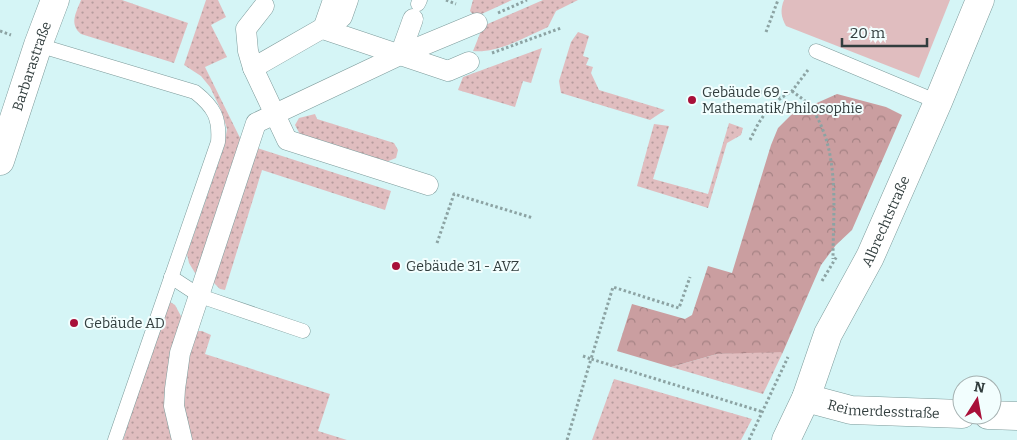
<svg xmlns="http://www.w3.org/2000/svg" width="1017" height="440" viewBox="0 0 1017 440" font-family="Bitter,serif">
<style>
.grass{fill:url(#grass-dots)}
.forest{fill:url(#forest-crowns)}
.park{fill:#e0bdbf}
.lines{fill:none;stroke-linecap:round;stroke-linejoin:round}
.service-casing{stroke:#7d9b9b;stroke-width:15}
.pedestrian-casing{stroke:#7d9b9b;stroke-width:21}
.minor-casing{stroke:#7d9b9b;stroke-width:29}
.path{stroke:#8ca3a3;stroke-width:3;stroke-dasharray:2.5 2.5;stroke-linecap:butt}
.service{stroke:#fff;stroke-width:14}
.pedestrian{stroke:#fff;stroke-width:20}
.minor{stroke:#fff;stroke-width:28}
.poi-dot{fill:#a81039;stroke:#f2fefe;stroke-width:2}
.labels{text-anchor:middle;stroke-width:4;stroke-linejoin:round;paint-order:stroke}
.street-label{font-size:14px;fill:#323e3e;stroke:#f2fefe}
.poi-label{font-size:14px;fill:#323e3e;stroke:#f2fefe;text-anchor:start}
</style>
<defs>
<pattern id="grass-dots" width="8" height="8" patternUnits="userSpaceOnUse" patternTransform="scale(1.25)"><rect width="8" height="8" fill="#e0bdbf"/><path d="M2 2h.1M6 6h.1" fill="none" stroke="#b69b9d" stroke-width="1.8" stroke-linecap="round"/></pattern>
<pattern id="forest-crowns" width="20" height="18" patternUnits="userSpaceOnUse" patternTransform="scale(1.25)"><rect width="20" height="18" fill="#ca9ea0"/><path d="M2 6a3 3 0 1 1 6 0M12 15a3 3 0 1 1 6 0" fill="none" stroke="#a58284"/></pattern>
</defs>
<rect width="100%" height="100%" fill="#d5f5f6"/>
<g class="grass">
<path d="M81,0H122L188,23L174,63L81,34C69,24 76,13 81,0Z"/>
<path d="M206,0H218L226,17L211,25L227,57L205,67L242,142L198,271L195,273L189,263L187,254L224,147L227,129L221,110L210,87L201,76L184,65Z"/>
<path d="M473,0H512L475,17L470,11Z"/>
<path d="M543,0H578L556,11L548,27C525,37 499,53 473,51L483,26Z"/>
<path d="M578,32L589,36L583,56L589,58L586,65L593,67L591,73L599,90L665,110L650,120L561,93L559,81L571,42Z"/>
<path d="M542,48L531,83L523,81L515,107L458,90L463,77Z"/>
<path d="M315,114L317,119L394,143L398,150L396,158L381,164L302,138L295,125L299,118Z"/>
<path d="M729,123L743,128L741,135L727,143L708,208L637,186L654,124L669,126L653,179L708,194Z"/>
<path d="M254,147L391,191L385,210L262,170L225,290L220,289L213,282Z"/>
<path d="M170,302L175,305L182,318L175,440H123L164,312L167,303Z"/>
<path d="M195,331H202L211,335L205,354L330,394L318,431L347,440H189L180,401Z"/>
<path d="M750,352H783L763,394L671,367L717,354Z"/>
<path d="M614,379L752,419L741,440H592Z"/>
</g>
<path class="forest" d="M837,94L886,107L902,115L852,230L836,245L821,265L783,352L717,354L671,367L617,351L632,304L685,319L692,315L708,266L732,273L771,145L778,128L792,114Z"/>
<path class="park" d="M784,0H950L919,78L786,26C781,17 780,10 784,0Z"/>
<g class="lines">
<g class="service-casing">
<g id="service">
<path d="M418,4L420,0"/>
<path d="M38,45L195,92C214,107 220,118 218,142L115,440"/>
<path d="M816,51L938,102"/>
<path d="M171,277L200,296L303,331"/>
</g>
</g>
<g class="pedestrian-casing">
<g id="pedestrian">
<path d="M333,0L323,29L448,71L469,62"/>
<path d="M264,6L246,29L248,51L253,68L287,140L428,185"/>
<path d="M400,55L413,19"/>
<path d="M253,68L342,17L348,0"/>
<path d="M182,440L174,406L175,389L180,353L256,123L400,55L477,23"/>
</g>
</g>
<g class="minor-casing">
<g id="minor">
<path id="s1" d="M0,161L38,45L55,0"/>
<path id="s2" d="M806,398L851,410L962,414"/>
<path d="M988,415L1017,416"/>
<path id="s3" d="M786,440L806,398L828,334L870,257L938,102L980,0"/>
</g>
</g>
<g class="path">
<path d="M446,0L456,4"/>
<path d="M498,13L527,0"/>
<path d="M0,31L11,35"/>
<path d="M766,32L778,0"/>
<path d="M492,53L561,28"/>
<path d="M755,90L780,98"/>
<path d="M792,91C798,96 805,100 810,106C841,149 833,209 833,259"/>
<path d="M750,140L758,124L768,109L781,98L792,91L808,70"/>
<path d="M437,243L454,194L533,218"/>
<path d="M822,281L837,256"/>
<path d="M583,356L591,359L613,287L679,308L690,277"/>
<path d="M567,440L591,359L763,412"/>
<path d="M749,440L788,357"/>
</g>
<use href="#service" class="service"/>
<use href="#pedestrian" class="pedestrian"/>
<use href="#minor" class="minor"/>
</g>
<g class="poi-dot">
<circle cx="692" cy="100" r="5"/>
<circle cx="396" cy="266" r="5"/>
<circle cx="74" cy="323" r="5"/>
</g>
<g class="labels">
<g class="street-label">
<text dy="5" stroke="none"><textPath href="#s1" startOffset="100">Barbarastraße</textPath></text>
<text dy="5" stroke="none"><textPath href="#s3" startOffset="241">Albrechtstraße</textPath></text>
<text dy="5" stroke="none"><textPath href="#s2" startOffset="79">Reimerdesstraße</textPath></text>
</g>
<g class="poi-label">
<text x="702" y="97">Gebäude 69 -<tspan x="702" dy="16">Mathematik/Philosophie</tspan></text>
<text x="406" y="271">Gebäude 31 - AVZ</text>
<text x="84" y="328">Gebäude AD</text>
</g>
</g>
<g transform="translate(977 400) rotate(11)"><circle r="24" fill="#f2fefe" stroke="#a5b1b1"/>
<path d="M0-4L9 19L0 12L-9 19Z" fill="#a81039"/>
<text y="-8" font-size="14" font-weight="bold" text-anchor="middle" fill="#323e3e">N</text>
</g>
<path d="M842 38v8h85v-8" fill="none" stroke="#323e3e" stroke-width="2.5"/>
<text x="850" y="38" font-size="15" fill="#323e3e" stroke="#f2fefe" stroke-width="4" paint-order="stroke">20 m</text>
</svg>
